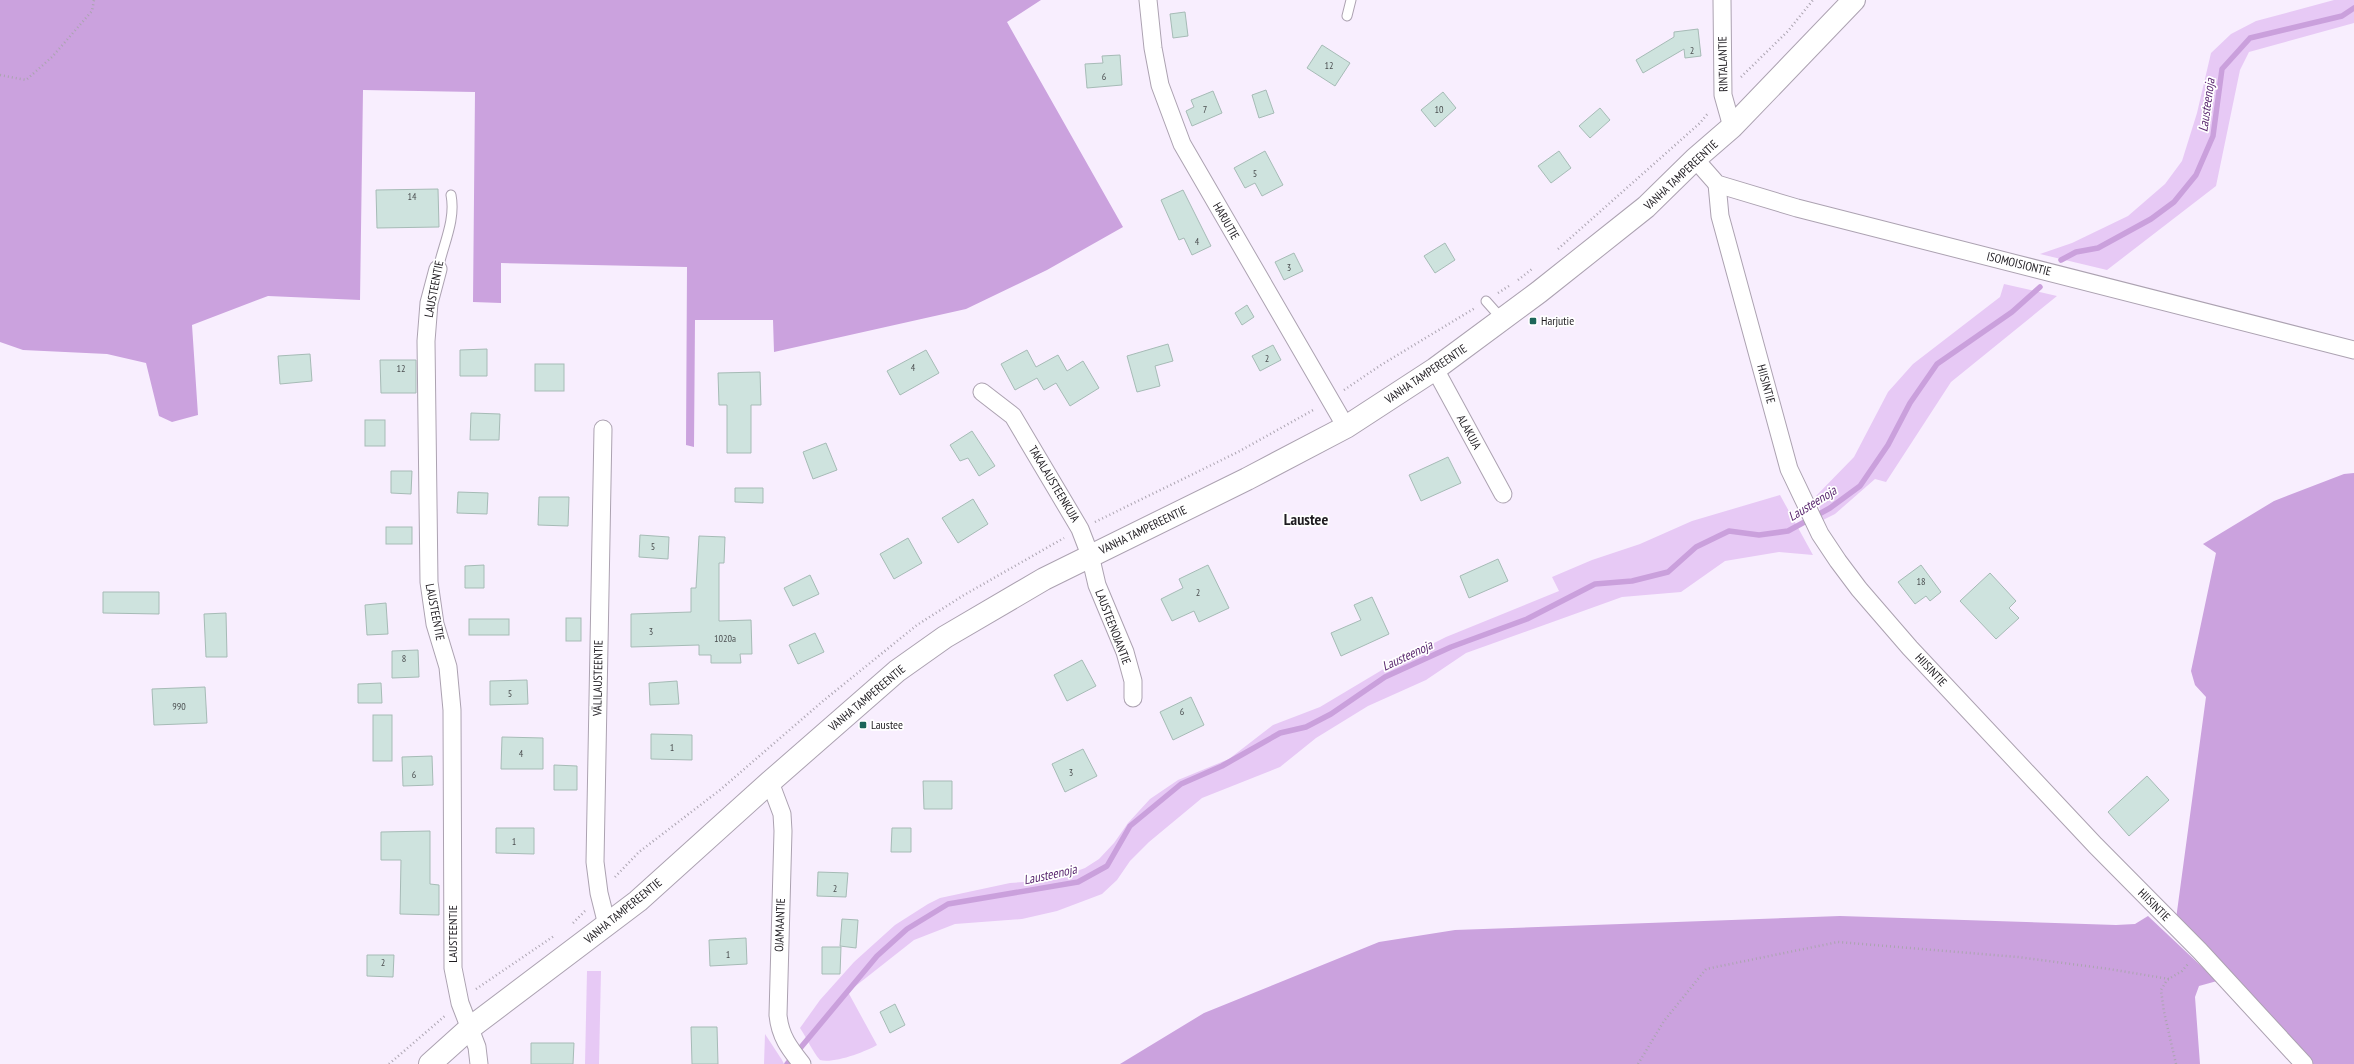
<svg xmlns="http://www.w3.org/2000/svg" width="2354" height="1064" viewBox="0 0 2354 1064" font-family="'PT Sans Narrow',sans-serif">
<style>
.green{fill:#e7c9f5}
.forest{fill:#cba2de}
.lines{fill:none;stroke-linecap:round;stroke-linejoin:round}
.stream{stroke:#caa0dc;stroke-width:5.5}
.building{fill:#cee3de;stroke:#a6bbb6}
.lane-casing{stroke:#aca2b1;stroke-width:11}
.street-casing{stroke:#aca2b1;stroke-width:19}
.secondary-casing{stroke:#aca2b1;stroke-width:24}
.path{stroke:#aba4b0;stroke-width:2.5;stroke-dasharray:1 3;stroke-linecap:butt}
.lane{stroke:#fff;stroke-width:9}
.street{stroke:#fff;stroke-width:17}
.secondary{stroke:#fff;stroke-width:22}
.poi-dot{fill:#1d655a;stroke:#fff;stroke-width:1.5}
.labels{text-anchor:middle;stroke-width:3.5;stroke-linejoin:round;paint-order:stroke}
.number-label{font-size:10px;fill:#4b4e50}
.street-label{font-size:12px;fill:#1f1c21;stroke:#fff}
.poi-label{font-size:12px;fill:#1f1c21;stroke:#fff;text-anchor:start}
.water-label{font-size:13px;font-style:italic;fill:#5b2970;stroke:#fff}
.district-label{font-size:16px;font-weight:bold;fill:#1f1c21;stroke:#fff}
</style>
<rect width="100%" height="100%" fill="#f8eefe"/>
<g class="green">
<path d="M2334,0H2354V23L2249,52L2240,70L2216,186L2107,270L2040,254L2072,243L2128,216L2165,184L2182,161L2197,113L2211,53L2231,34L2256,21Z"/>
<path d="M2004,284L2057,296L1951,382L1886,482L1875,479L1835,514L1823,520L1816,496L1854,457L1888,392L1913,364L2000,297Z"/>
<path d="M1780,495L1813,555L1779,552L1725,561L1681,592L1622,597L1466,653L1426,680L1368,706L1316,738L1280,767L1202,798L1149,842L1130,861L1117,880L1102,894L1057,911L1022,919L955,924L914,940L848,992L877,1045C865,1052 833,1064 820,1060C812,1051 807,1038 800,1028L820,1000L854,962L895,925L928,904L940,898L1010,883L1053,880L1085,868L1099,859L1114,843L1128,823L1150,799L1178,780L1229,759L1273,725L1320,707L1392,664L1446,637L1559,591L1552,577L1592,560L1640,544L1692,521Z"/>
<path d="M587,971H601L599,1064H585Z"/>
<path d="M765,1034L782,1060L784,1064H764Z"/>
</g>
<g class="forest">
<path d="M0,0H1041L1007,22L1123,227L1047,270L966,309L774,352L773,320H695L694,447L686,445L687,267L501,263V303L473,302L475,92L363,90L360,300L268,296L192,325L198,415L172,422L159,416L146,363L107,354L23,350L0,342Z"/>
<path d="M2354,473V1064H2312L2176,919L2206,697L2195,685L2191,671L2216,553L2203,544L2274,501L2344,474Z"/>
<path d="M1840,916L2116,925L2135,924L2148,916L2217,981L2199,986L2195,997L2200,1064H1120L1204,1013L1379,942L1455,930Z"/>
</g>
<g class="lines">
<g class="stream">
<path d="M2061,260L2076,252L2098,248L2151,219L2174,202L2196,175L2213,136L2222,69L2250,38L2342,16L2354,8"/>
<path d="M787,1064L877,956L907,929L948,904L1078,882L1107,866L1130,826L1181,784L1222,766L1280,733L1306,727L1331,714L1385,677L1451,647L1527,619L1595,584L1632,581L1668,572L1696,547L1729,531L1759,535L1788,531L1830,508L1860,486L1888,445L1910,403L1937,364L2012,312L2040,287"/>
</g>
</g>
<g class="building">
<path d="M1185,12L1188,36L1173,38L1170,14Z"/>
<path d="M1698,29L1701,56L1685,58L1684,49L1643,73L1636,60L1674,37V32Z"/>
<path d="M1322,45L1350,63L1335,86L1307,68Z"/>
<path d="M1120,55L1122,85L1087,88L1085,64L1103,63L1102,56Z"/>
<path d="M1266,90L1274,113L1259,118L1252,95Z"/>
<path d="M1213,91L1222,113L1192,126L1186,111L1194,107L1191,100Z"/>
<path d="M1443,92L1456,108L1435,127L1421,110Z"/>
<path d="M1600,108L1610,120L1590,138L1579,126Z"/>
<path d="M1265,151L1283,185L1262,196L1255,183L1245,188L1234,168Z"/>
<path d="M1559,151L1571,168L1551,183L1538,166Z"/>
<path d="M438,189L439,227L377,228L376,190Z"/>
<path d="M1183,190L1211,246L1192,255L1184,238L1179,240L1161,200Z"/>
<path d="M1445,243L1455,260L1435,273L1424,256Z"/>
<path d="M1294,253L1303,271L1284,280L1275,262Z"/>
<path d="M1247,305L1254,317L1242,325L1235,313Z"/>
<path d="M1168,344L1173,361L1155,366L1160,386L1137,392L1127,356Z"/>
<path d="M1273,345L1281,360L1260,371L1252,356Z"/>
<path d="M487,349V376H460V350Z"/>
<path d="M926,350L939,373L900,395L887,371Z"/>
<path d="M1027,350L1036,367L1058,355L1067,371L1083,361L1099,388L1070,406L1056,383L1044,390L1037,378L1015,390L1001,364Z"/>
<path d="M310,354L312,381L280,384L278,356Z"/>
<path d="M380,360H416V393H381Z"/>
<rect x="535" y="364" width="29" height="27"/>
<path d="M760,372L761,405H751V453H727V405H719L718,373Z"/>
<path d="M471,413L500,414L499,440H470Z"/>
<rect x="365" y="420" width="20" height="26"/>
<path d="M972,431L995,466L979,476L968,458L960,461L950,445Z"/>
<path d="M826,443L837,470L813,479L803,452Z"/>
<path d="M1448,457L1461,483L1421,501L1409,475Z"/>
<path d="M391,471H412L411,494L391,493Z"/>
<path d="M735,488H763V503L735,502Z"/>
<path d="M458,492L488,493L487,514L457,513Z"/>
<path d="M539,497H569L568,526L538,525Z"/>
<path d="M973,499L988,524L958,543L942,518Z"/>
<rect x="386" y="527" width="26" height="17"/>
<path d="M640,535L669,537L668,559L639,557Z"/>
<path d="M699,536L725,537L724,563H719V621L751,620L752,654H740L741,663H711V655H699V645L631,647V614L691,612V588H696Z"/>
<path d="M908,538L922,563L894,579L880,554Z"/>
<path d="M1498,559L1508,581L1469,598L1460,576Z"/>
<path d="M484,565V588H465V566Z"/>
<path d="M1208,565L1229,608L1199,622L1194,611L1172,621L1161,599L1183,588L1179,579Z"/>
<path d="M1921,565L1941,592L1930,601L1926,596L1915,604L1898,582Z"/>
<path d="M1990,573L2016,601L2009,608L2019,618L1996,639L1960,601Z"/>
<path d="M810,575L819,594L793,606L784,588Z"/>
<path d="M103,592H159V614L103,613Z"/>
<path d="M1372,597L1389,634L1341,656L1331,633L1361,620L1354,605Z"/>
<path d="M386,603L388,634L367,635L365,605Z"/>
<path d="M226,613L227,657H206L204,614Z"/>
<rect x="566" y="618" width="15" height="23"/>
<rect x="469" y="619" width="40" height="16"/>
<path d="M815,633L824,652L798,664L789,645Z"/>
<path d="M418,650L419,677L392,678V651Z"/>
<path d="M1082,660L1096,686L1067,701L1054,675Z"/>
<path d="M527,680L528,704L490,705V681Z"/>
<path d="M677,681L679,704L650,705L649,683Z"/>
<path d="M381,683L382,703H358V684Z"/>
<path d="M205,687L207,723L154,725L152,689Z"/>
<path d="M1191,697L1204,725L1173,740L1160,712Z"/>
<rect x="373" y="715" width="19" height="46"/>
<path d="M651,734L692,735V760L651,759Z"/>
<path d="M502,737L543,738V769H501Z"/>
<path d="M1083,749L1097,776L1065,792L1052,764Z"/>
<path d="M432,756L433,785L403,786L402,757Z"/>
<path d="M554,765L577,766V790H554Z"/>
<path d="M2147,776L2169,800L2129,836L2108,812Z"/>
<path d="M923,781H952V809H924Z"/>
<path d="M496,828H534V854L496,853Z"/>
<path d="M892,828H911V852H891Z"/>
<path d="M430,831V884L439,885V915L400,914L401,860H381V832Z"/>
<path d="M818,872L848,873L846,897L817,896Z"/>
<path d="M842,919L858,920L856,948L840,946Z"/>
<path d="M746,938L747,964L710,966L709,940Z"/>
<path d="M822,947H841L840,974H822Z"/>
<path d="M367,955H394L393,977L367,976Z"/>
<path d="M895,1004L905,1025L890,1033L880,1012Z"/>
<path d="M691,1027H717L718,1064H692Z"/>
<path d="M531,1043H574L573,1064H531Z"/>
</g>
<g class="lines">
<g class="lane-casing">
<g id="lane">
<path d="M1347,16L1351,0"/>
<path d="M438,269C443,245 456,220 451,195"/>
<path d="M1486,301L1502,319"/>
</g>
</g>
<g class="street-casing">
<g id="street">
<path d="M1148,0L1153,48L1160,85L1182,144L1346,427"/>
<path d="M1722,0L1723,95L1732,127"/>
<path d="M1695,159L1717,184L1797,208L2354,350"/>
<path d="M1717,184L1720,216L1789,469L1820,534L1838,561L1859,589L1910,648L2095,845L2200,951L2304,1064"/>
<path d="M438,269L429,303L426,341L429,582L435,624L448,667L452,710L453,968L460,1003L477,1047L479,1064"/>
<path d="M1435,369L1503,494"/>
<path d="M982,392L1013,416L1080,529L1090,555L1097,585L1125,652L1133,681V698"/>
<path d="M603,429L595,862L599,893L607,925"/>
<path d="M770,782L782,814L783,831L778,1015C780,1036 789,1048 802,1064"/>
</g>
</g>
<g class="secondary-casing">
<path id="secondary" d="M430,1064L470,1028L638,901L770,782L897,671L945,637L1044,579L1247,479L1346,427L1435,369L1539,292L1646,207L1695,159L1732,127L1854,0"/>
</g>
<g class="path">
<path d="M0,75L26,80L52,57L92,11L94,0"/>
<path d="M1741,77L1788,31L1813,0"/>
<path d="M1558,249L1700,123L1709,112"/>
<path d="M1518,280L1532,269"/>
<path d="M1498,293L1509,286"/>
<path d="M1344,390L1381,365L1475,308"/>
<path d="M1095,522L1238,452L1315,409"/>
<path d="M615,877L639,852L720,790L823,701L917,625L964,595L1064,538"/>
<path d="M573,923L585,911"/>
<path d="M476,989L554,936"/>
<path d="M389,1064L446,1015"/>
<path d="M1638,1064L1664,1021L1706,969L1838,942L2018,957L2109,969L2169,979"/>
<path d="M2176,1064L2164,1012L2161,990L2167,980L2182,971L2188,964"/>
</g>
<use href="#lane" class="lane"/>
<use href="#street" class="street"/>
<use href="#secondary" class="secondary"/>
</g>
<g class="poi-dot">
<rect x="1529" y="317" width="8" height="8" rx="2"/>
<rect x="859" y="721" width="8" height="8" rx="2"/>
</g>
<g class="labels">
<g class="number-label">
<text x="1692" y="54">2</text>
<text x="1329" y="69">12</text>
<text x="1104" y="80">6</text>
<text x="1205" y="113">7</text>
<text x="1439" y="113">10</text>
<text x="1255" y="177">5</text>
<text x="412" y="200">14</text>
<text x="1197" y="245">4</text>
<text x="1289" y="271">3</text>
<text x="1267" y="362">2</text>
<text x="913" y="371">4</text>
<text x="401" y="372">12</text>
<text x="653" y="550">5</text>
<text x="1921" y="585">18</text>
<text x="1198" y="596">2</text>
<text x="651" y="635">3</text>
<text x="725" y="642">1020a</text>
<text x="404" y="662">8</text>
<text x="510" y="697">5</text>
<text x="179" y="710">990</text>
<text x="1182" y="715">6</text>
<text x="672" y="751">1</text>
<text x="521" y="757">4</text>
<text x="1071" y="776">3</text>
<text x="414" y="778">6</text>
<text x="514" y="845">1</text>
<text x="835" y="892">2</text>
<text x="728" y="958">1</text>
<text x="383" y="966">2</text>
</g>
<g class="street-label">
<text transform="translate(1723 64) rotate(-91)" y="4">RINTALANTIE</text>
<text transform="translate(1681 175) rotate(-43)" y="4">VANHA TAMPEREENTIE</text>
<text transform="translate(1226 221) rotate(60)" y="4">HARJUTIE</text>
<text transform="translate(2019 264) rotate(14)" y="4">ISOMOISIONTIE</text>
<text transform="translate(434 289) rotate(-79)" y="4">LAUSTEENTIE</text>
<text transform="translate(1426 374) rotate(-34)" y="4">VANHA TAMPEREENTIE</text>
<text transform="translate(1766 384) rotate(75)" y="4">HIISINTIE</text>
<text transform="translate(1469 432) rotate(61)" y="4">ALAKUJA</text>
<text transform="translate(1054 484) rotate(59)" y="4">TAKALAUSTEENKUJA</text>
<text transform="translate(1143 530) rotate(-26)" y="4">VANHA TAMPEREENTIE</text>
<text transform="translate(435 612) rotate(79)" y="4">LAUSTEENTIE</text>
<text transform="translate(1113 627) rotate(69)" y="4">LAUSTEENOJANTIE</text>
<text transform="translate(1931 670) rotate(47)" y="4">HIISINTIE</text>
<text transform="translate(598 678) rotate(-89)" y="4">VÄLILAUSTEENTIE</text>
<text transform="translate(867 698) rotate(-40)" y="4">VANHA TAMPEREENTIE</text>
<text transform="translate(2154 905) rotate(45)" y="4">HIISINTIE</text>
<text transform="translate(623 911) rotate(-39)" y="4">VANHA TAMPEREENTIE</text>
<text transform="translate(780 925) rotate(-88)" y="4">OJAMAANTIE</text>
<text transform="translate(453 934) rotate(-90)" y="4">LAUSTEENTIE</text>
</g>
<g class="poi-label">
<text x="1541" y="325">Harjutie</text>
<text x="871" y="729">Laustee</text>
</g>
<g class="water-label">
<text transform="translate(2206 105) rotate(-82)" y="5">Lausteenoja</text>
<text transform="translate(1812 503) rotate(-32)" y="5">Lausteenoja</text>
<text transform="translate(1407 655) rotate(-25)" y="5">Lausteenoja</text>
<text transform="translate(1050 874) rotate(-12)" y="5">Lausteenoja</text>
</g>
<g class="district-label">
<text x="1306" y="525">Laustee</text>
</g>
</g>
</svg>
